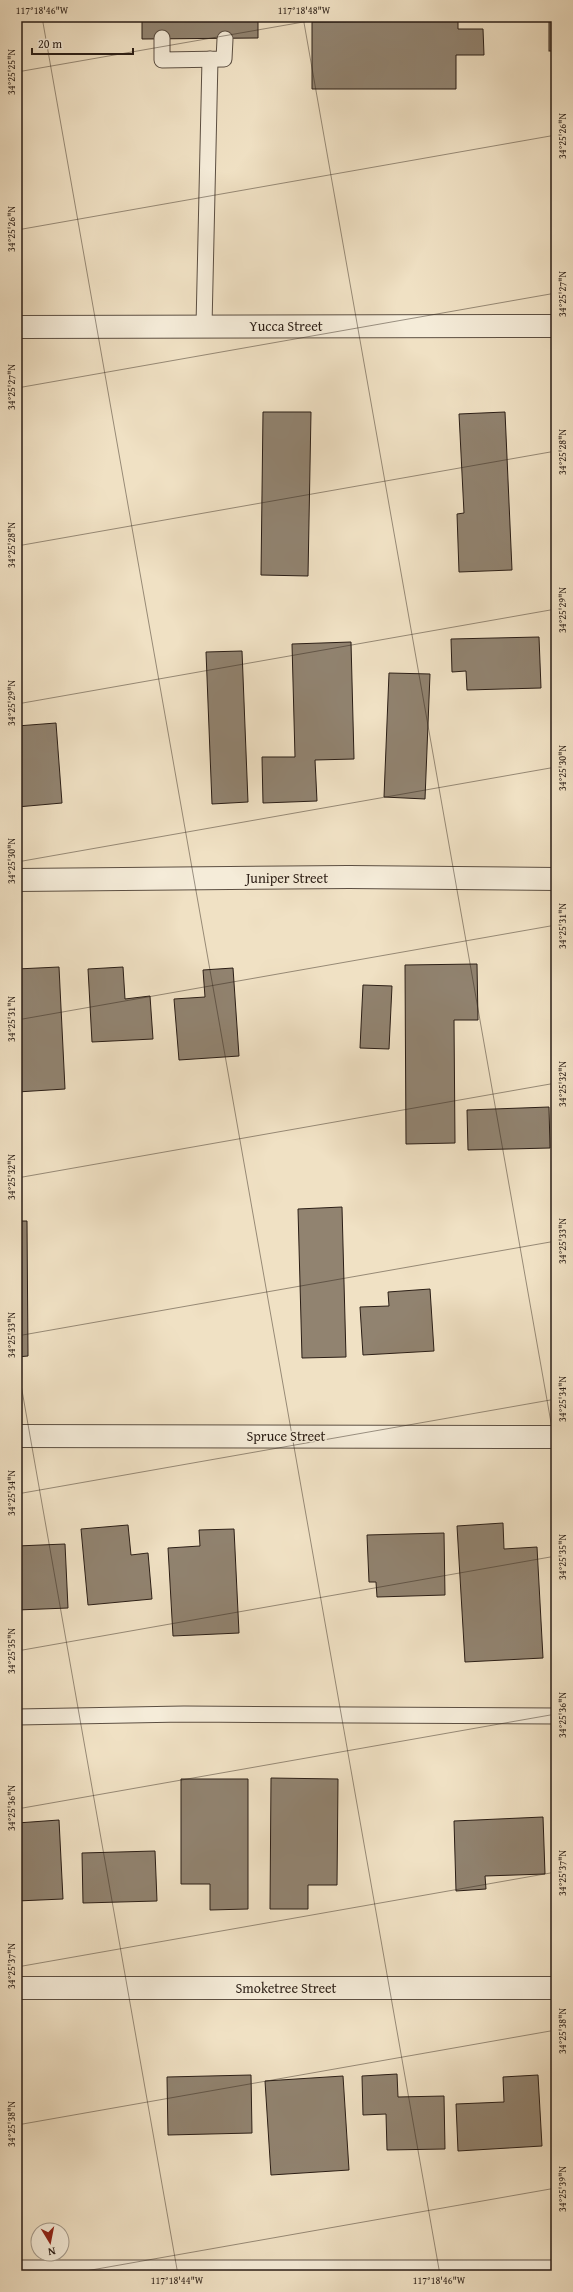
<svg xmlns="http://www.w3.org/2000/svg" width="573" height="2292" viewBox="0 0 573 2292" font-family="'Gentium Book Plus',serif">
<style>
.building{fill:#918370;stroke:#2b1e16}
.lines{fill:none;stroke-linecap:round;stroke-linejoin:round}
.lane-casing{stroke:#5c4f42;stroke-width:17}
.street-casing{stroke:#5c4f42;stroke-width:24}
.lane{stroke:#f5ecd9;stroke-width:15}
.street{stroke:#f5ecd9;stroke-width:22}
.ticks{fill:none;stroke:#2b1e16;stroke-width:1;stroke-opacity:0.45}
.labels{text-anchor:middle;stroke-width:3;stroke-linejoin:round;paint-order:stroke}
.street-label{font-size:14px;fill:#2b1e16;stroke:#f5ecd9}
.neatline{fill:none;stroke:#2b1e16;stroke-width:1.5}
.ticks-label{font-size:10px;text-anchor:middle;fill:#2b1e16}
</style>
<rect width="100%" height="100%" fill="#f0e1c4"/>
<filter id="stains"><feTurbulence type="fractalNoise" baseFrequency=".005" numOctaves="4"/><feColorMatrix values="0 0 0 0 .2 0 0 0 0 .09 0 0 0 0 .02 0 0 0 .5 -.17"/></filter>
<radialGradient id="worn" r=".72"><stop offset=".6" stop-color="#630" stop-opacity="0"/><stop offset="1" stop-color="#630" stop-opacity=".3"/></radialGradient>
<g class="building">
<path d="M142,17H258V38L142,39Z"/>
<rect x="549" y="17" width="7" height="34"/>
<path d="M458,21V29H483L484,55H456V89H312V22Z"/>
<path d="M263,412H311L308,576L261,575Z"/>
<path d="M505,412L512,570L459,572L457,514L464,513L459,414Z"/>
<path d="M539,637L541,688L467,690L466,671L452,672L451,639Z"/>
<path d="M351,642L354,759L315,760L317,801L263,803L262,757H295L292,644Z"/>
<path d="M242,651L248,802L212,804L206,652Z"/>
<path d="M389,673L430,674L425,799L384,797Z"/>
<path d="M553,681H556V780Z"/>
<path d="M56,723L62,803L17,807V726Z"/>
<path d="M477,964L478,1020H454L455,1143L406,1144L405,965Z"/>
<path d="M59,967L65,1089L17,1092V969Z"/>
<path d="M123,967L125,999L150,996L153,1039L92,1042L88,969Z"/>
<path d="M233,968L239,1056L179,1060L174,999L205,997L203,970Z"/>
<path d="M555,968H556V1024Z"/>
<path d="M363,985L392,986L389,1049L360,1048Z"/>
<path d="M549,1107L550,1148L468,1150L467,1110Z"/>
<path d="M342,1207L346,1357L302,1358L298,1209Z"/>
<path d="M17,1221H27L28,1356L17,1357Z"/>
<path d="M430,1289L434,1351L363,1355L360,1307L389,1306L388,1292Z"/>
<path d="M503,1523L504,1549L537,1547L543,1658L465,1662L457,1526Z"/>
<path d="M128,1525L131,1555L148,1553L152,1599L88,1605L81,1529Z"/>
<path d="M234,1529L239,1633L173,1636L168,1548L200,1546L199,1530Z"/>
<path d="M444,1533L445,1595L377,1597L376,1582H369L367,1535Z"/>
<path d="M65,1544L68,1608L17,1610V1546Z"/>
<path d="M556,1565V1589L553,1566Z"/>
<path d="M271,1778L338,1779L337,1885H308V1909H270Z"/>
<path d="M181,1779H248V1909L210,1910V1884H181Z"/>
<path d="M553,1808H556V1870H555Z"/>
<path d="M543,1817L545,1874L485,1876L486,1889L456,1891L454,1821Z"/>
<path d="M59,1820L63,1899L17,1901V1823Z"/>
<path d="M155,1851L157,1901L83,1903L82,1853Z"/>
<path d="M397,2074L398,2097L444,2096L445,2149L387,2150L386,2114L363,2115L362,2076Z"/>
<path d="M251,2075L252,2133L168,2135L167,2077Z"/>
<path d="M538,2075L542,2146L458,2151L456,2104L504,2102L503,2077Z"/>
<path d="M554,2075H556V2113Z"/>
<path d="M343,2076L349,2170L271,2175L265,2081Z"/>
</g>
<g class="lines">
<g class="lane-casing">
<g id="lane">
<path d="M162,38V60L224,59L225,39"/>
<path d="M204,326L210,59"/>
<path d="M17,1717L184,1714L556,1716"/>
<path d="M17,2268H556"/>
</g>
</g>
<g class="street-casing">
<g id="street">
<path d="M17,327L556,326"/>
<path d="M17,880L349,877L556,879"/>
<path d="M17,1436L556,1437"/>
<path d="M17,1988H556"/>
</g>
</g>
<use href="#lane" class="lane"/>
<use href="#street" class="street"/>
</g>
<path class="ticks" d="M42,17L440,2275M303,17L556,1451M17,72L332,17M17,230L556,135M17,388L556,293M17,546L556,451M17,704L556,609M17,862L556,767M17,1020L556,925M17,1178L556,1083M17,1336L556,1241M17,1362L178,2275M17,1494L556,1399M17,1651L556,1556M17,1809L556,1714M17,1967L556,1872M17,2125L556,2030M63,2275L556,2188"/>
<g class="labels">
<g class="street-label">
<text x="286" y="331">Yucca Street</text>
<text x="287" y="883">Juniper Street</text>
<text x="286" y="1441">Spruce Street</text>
<text x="286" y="1993">Smoketree Street</text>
</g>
</g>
<rect width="573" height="2292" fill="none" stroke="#f0e1c4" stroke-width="44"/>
<g transform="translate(50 2242) rotate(170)"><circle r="19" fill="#f5ecd9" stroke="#a49a8b"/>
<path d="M0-3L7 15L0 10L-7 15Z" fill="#8f2418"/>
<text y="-6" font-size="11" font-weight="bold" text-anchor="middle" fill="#2b1e16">N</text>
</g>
<path d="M32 48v6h101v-6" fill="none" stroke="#2b1e16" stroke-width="2"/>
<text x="38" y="48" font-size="12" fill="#2b1e16" stroke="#f5ecd9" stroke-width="3" paint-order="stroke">20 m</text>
<rect x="22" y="22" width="529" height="2248" class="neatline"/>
<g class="ticks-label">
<text x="42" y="14">117°18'46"W</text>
<text x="304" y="14">117°18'48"W</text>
<text transform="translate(11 72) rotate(-90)" y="4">34°25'25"N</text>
<text transform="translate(562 136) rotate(-90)" y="4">34°25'26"N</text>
<text transform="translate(11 229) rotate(-90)" y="4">34°25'26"N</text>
<text transform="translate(562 294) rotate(-90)" y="4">34°25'27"N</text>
<text transform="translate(11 387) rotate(-90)" y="4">34°25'27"N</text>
<text transform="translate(562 452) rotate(-90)" y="4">34°25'28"N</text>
<text transform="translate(11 545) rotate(-90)" y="4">34°25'28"N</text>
<text transform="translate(562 610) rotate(-90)" y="4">34°25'29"N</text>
<text transform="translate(11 703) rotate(-90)" y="4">34°25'29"N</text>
<text transform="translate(562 768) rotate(-90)" y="4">34°25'30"N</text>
<text transform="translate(11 861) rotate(-90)" y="4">34°25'30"N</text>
<text transform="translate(562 926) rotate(-90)" y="4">34°25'31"N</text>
<text transform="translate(11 1019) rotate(-90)" y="4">34°25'31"N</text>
<text transform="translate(562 1084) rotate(-90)" y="4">34°25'32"N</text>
<text transform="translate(11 1177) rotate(-90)" y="4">34°25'32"N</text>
<text transform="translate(562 1241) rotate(-90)" y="4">34°25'33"N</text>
<text transform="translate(11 1335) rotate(-90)" y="4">34°25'33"N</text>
<text transform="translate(562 1399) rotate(-90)" y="4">34°25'34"N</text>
<text transform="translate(11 1493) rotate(-90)" y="4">34°25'34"N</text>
<text transform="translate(562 1557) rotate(-90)" y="4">34°25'35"N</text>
<text transform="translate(11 1651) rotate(-90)" y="4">34°25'35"N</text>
<text transform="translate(562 1715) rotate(-90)" y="4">34°25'36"N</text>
<text transform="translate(11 1808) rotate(-90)" y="4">34°25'36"N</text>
<text transform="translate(562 1873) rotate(-90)" y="4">34°25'37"N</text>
<text transform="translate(11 1966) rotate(-90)" y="4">34°25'37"N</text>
<text transform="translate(562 2031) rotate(-90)" y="4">34°25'38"N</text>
<text transform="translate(11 2124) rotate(-90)" y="4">34°25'38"N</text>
<text transform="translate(562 2189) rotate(-90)" y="4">34°25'39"N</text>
<text x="177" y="2284">117°18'44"W</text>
<text x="439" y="2284">117°18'46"W</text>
</g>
<rect width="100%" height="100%" filter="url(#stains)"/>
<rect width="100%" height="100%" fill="url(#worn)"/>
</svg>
